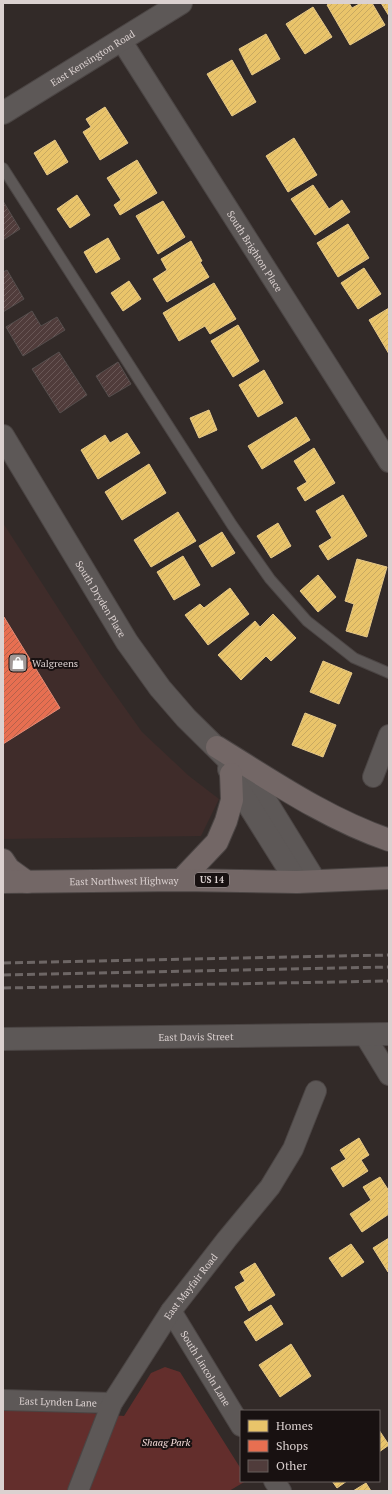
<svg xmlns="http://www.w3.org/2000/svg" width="392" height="1494" viewBox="0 0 392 1494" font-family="'PT Serif',serif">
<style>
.built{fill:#3f2c2a}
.green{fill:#632e2c}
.homes{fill:url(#homes-hatch);stroke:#e5c889}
.shops{fill:url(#shops-hatch);stroke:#e38c77}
.building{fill:url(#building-hatch);stroke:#554e4d}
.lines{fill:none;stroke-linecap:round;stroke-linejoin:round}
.lane-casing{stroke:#4b4544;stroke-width:12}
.street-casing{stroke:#4b4544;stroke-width:22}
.secondary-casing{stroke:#4b4544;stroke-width:24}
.primary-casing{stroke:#4b4544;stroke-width:24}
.lane{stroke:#5d5857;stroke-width:10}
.street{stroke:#5d5857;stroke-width:20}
.secondary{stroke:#5d5857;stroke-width:22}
.primary{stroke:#736766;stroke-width:22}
.rail{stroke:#6d6665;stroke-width:3;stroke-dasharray:8 4;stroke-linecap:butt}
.labels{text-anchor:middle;stroke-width:4;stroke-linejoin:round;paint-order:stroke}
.shield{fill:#181111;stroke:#a09797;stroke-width:1}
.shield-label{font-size:9px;font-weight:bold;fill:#dbd1d0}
.street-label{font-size:10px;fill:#dbd1d0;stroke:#181111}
.poi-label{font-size:10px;fill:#dbd1d0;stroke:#181111;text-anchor:start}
.park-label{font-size:10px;font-style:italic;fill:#f5dbd9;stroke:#181111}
</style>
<defs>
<pattern id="homes-hatch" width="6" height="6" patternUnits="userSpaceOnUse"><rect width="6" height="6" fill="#e9c46a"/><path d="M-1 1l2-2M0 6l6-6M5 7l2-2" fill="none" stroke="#c8a961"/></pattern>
<pattern id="shops-hatch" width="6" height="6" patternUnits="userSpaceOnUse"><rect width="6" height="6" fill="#e76f51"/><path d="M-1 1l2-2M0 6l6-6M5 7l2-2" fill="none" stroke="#b6614b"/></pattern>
<pattern id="building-hatch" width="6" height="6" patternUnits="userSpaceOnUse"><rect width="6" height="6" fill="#503c3b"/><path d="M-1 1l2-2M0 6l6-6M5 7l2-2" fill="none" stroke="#695756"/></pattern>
</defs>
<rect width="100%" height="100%" fill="#322a28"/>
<path class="built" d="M3,523L100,673L142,732L189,776L219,799L201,836L3,839Z"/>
<path class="green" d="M165,1367L180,1372L241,1469V1481H246L229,1491H3V1409H69L79,1412L124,1416L151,1373Z"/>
<g class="homes">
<path d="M330,3H349L352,8L361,3H372L385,25L350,45L327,5Z"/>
<path d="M381,3H389V16Z"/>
<path d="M313,7L332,37L305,54L286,24Z"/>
<path d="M266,34L280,59L252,75L239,49Z"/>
<path d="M232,60L256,102L232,116L207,74Z"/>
<path d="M105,107L128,143L100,160L83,132L91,127L86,119Z"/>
<path d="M294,138L317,175L288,192L266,156Z"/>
<path d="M55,140L68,162L47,175L34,153Z"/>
<path d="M137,160L157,193L120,215L114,205L121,200L107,178Z"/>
<path d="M313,185L329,209L342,200L350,212L315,235L291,199Z"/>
<path d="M77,195L90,215L70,228L57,209Z"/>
<path d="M163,201L185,237L158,254L136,216Z"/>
<path d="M348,224L369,258L338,277L317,243Z"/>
<path d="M108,238L120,259L96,273L84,252Z"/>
<path d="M191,241L202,261L200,262L209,277L167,302L153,279L167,270L161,259Z"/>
<path d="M364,268L381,294L358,309L341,283Z"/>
<path d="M129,281L141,299L123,311L111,293Z"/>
<path d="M214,283L236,319L210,334L205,326L179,341L163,313Z"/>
<path d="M389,308V354L369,320Z"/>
<path d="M238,325L259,361L233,377L211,341Z"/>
<path d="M264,370L283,403L258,417L239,385Z"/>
<path d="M209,410L217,430L199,438L190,418Z"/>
<path d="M296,417L310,440L262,469L248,446Z"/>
<path d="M127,433L140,453L98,479L81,450L105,435L110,443Z"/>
<path d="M314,448L335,483L305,501L297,488L307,482L294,461Z"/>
<path d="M149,464L166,493L122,520L105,492Z"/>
<path d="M343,495L367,536L328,560L319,546L332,538L316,511Z"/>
<path d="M178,512L196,541L151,567L134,540Z"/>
<path d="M278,523L291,546L271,558L257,536Z"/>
<path d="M222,532L235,553L212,567L199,546Z"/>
<path d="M183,556L200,585L174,600L157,572Z"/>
<path d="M357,559L387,567L367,637L346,631L354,604L345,601Z"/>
<path d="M318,575L336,597L318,612L300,591Z"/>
<path d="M230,588L249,614L208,645L185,615L200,604L204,608Z"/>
<path d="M273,614L296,638L271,661L266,656L241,680L218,655L255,621L260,627Z"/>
<path d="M323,661L352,673L339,704L310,692Z"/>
<path d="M305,713L336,725L323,757L292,745Z"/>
<path d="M359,1138L369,1155L361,1160L368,1171L343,1187L331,1168L346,1159L340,1150Z"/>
<path d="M380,1177L389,1191V1214L362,1232L350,1214L371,1200L363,1187Z"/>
<path d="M389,1238V1271L388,1272L373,1248Z"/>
<path d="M351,1244L364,1262L342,1277L329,1258Z"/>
<path d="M255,1263L275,1295L249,1311L235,1287L245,1281L240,1272Z"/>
<path d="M271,1305L283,1324L256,1341L244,1322Z"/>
<path d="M291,1344L311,1376L280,1397L259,1365Z"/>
<path d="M379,1430L389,1445L379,1452Z"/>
<path d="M332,1481H347L337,1488Z"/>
<path d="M366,1483L371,1491H353Z"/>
</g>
<path class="shops" d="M3,617H4L60,708L3,744Z"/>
<g class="building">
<path d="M3,201L20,229L3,240Z"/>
<path d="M7,270L24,299L3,312V272Z"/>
<path d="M32,311L41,326L57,317L65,330L23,356L6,327Z"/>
<path d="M59,352L87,395L60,413L32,369Z"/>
<path d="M118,362L131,384L109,397L96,376Z"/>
</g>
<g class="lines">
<g class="lane-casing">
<path id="lane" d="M3,168L232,525L270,579L307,621L354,658L389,673"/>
</g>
<g class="street-casing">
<g id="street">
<path id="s1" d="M121,40L389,462"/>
<path d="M373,777L389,735"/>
<path d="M364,1034L389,1075"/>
<path id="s2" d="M171,1311L241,1426"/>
<path id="s3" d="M3,1400L112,1403"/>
<path d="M274,1481L281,1491"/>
<path id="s4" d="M78,1491L112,1403L171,1311L227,1239L270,1187L293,1149L316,1091"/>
</g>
</g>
<g class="secondary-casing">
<g id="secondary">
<path id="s5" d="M3,113L181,3"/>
<path id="s6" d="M3,436L127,642L160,688L186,718L259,790L315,881"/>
<path d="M229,769L238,788L297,882"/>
<path id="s7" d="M3,1039L389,1034"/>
</g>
</g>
<g class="primary-casing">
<g id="primary">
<path d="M217,747C272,781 327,819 389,840"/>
<path d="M3,860L9,869L27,882"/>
<path d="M181,880L217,842L226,821L232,800L231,774"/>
<path id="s8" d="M3,882L181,880L297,882L389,878"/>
</g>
</g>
<use href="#lane" class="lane"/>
<use href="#street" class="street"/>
<use href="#secondary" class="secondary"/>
<use href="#primary" class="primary"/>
<g class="rail">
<path d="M3,963L389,955"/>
<path d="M3,975L389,967"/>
<path d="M3,988L389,981"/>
</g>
</g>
<defs>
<g id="shop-square" transform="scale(1)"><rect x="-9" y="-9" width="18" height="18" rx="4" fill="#a09795" stroke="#181111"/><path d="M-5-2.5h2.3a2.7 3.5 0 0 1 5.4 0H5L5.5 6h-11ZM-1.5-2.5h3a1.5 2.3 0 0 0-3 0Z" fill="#fff"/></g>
</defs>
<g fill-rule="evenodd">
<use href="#shop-square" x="18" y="663"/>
</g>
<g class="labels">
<rect class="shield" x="195" y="873" width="34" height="14" rx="3"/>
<g class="shield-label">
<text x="212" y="883">US 14</text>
</g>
<g class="street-label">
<text dy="4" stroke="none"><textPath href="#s5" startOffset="105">East Kensington Road</textPath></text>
<text dy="4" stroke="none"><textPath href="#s1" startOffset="250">South Brighton Place</textPath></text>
<text dy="4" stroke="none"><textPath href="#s6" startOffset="190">South Dryden Place</textPath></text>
<text dy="4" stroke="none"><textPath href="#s8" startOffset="121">East Northwest Highway</textPath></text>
<text dy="4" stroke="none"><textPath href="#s7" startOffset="193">East Davis Street</textPath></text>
<text dy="4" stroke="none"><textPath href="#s4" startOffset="235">East Mayfair Road</textPath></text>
<text dy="4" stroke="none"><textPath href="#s2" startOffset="67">South Lincoln Lane</textPath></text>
<text dy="4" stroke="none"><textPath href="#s3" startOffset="55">East Lynden Lane</textPath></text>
</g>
<g class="poi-label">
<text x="32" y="667">Walgreens</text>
</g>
<g class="park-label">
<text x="166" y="1446">Shaag Park</text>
</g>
</g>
<rect width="392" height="1494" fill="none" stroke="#dbd1d0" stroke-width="8"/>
<rect x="240" y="1410" width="140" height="72" fill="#181111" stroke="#665e5d"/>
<rect x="248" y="1420" width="20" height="12" fill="#e9c46a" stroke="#665e5d"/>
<text x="276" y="1430" font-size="12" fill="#dbd1d0">Homes</text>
<rect x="248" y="1440" width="20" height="12" fill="#e76f51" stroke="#665e5d"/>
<text x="276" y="1450" font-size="12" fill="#dbd1d0">Shops</text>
<rect x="248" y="1460" width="20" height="12" fill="#503c3b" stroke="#665e5d"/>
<text x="276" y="1470" font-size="12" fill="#dbd1d0">Other</text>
</svg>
